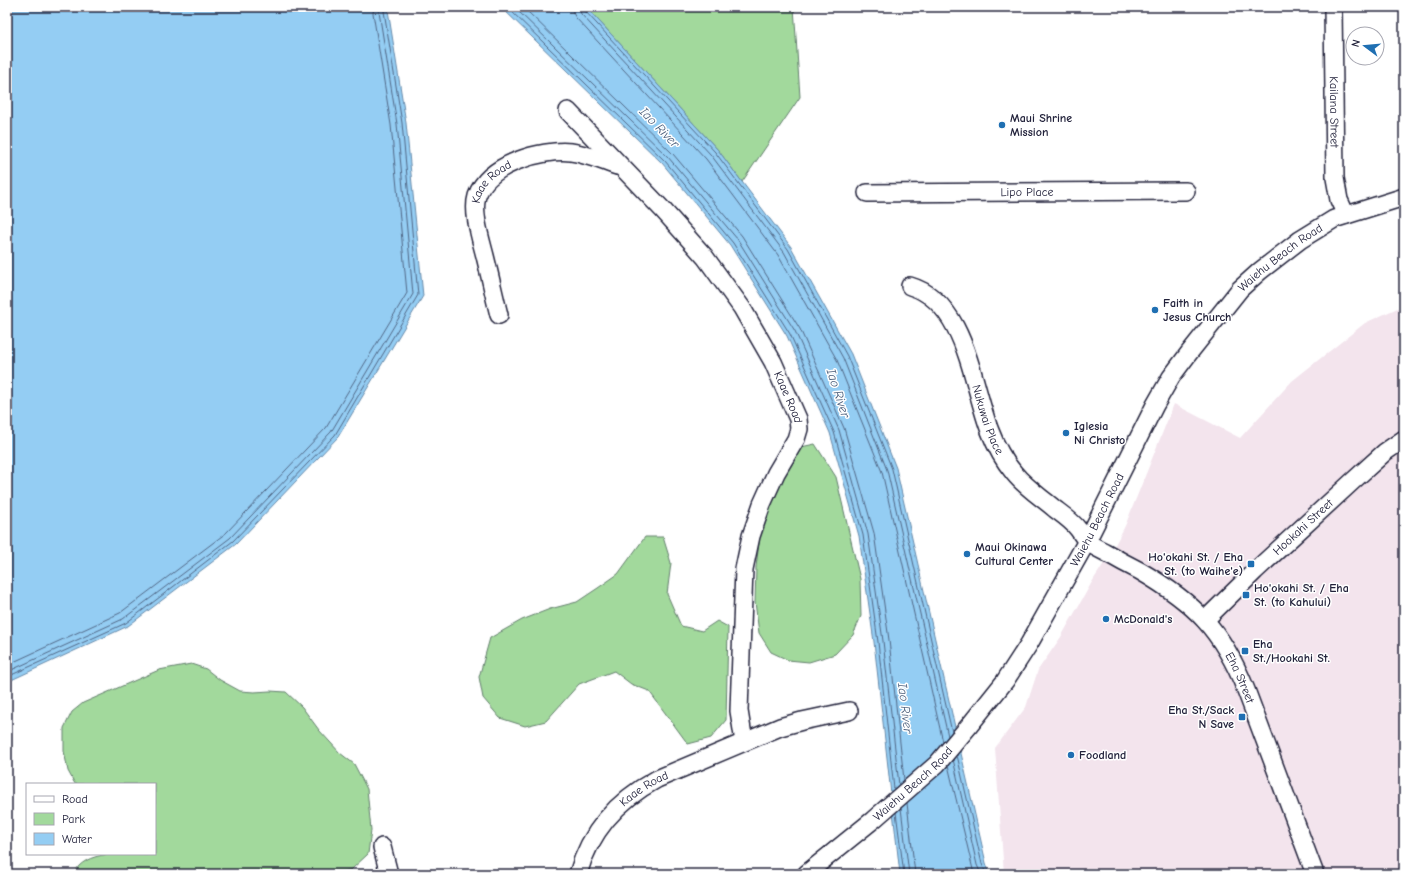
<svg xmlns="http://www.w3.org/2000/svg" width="1411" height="881" viewBox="0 0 1411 881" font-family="'Comic Neue',sans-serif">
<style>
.built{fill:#f3e4ed}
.green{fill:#a2d99c;stroke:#627e6c}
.water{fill:#94cdf3;stroke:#6689a9}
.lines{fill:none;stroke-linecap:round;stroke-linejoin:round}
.shore{stroke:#506685;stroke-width:1}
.minor-casing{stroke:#22223b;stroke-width:20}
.minor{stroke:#fff;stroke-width:17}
.poi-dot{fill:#1f6fb2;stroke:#fff;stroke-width:1.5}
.labels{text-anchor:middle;stroke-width:3;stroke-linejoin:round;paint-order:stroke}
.street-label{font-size:12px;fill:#22223b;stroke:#fff}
.poi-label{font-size:12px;font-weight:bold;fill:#22223b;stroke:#fff;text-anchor:start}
.water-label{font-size:13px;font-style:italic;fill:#4a5e7b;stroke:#fff}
</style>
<rect width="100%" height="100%" fill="#fff"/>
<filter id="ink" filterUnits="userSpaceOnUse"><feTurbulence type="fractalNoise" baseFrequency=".025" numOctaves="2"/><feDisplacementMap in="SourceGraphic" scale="8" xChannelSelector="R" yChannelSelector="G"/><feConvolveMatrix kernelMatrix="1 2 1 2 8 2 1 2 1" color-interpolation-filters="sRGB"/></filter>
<g filter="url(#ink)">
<path class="built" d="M1404,305V874H1004L995,748L1026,707L1038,670L1061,637L1092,582L1110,554L1125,526L1174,404L1240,438L1292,381L1365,323Z"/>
<g class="green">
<path d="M586,7H794L800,97L742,182L718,150Z"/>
<path d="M815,444L836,477L860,579L861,616L853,635L835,654L809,662L788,660L771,652L759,633L755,602L756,567L761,527L770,492L801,447Z"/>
<path d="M645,537H663L671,563L667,594L681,626L702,631L717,621L728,627L726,720L711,738L688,744L649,691L631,684L614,671L579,684L546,721L525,726L500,718L483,698L479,677L490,638L522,620L550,609L577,602L598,588L618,574Z"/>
<path d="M191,664L206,669L220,680L240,691L254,692L270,691L286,692L302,707L319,730L340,753L354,764L367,789L371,830L368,854L352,869L335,874H75C76,871 77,868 79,866C96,849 133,854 155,854V784H75L68,771L64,751V728L72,712L83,703L159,670Z"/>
</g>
<g class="water">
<path d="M7,7H399L388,10L406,123L423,296L338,437L236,544L128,626L7,682Z"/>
<path d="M501,7H586L718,150L791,247L851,354L896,468L986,863L990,874H900L874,642L859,536L830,433L787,336L730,245L662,163Z"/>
</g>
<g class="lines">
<g class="shore">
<path d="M507,7L665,161L733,243L790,334L834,432L863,535L878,642L894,789"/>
<path d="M514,7L668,157L738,240L795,331L839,430L868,534L883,641L899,785"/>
<path d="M523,7L673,154L742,236L800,329L844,428L874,533L889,640L904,780"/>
<path d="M573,7V13L576,18L706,159L778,255L837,360L882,472L943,742"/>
<path d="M579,7L581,14L711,155L784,252L843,358L887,470L948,736"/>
<path d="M584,7L585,11L715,152L788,249L847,356L892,469L952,732"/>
<path d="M7,665L120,613L226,533L326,428L407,293L391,125L373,13L374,7"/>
<path d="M7,672L123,619L230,538L331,432L413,294L397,124L379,12L380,7"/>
<path d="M7,677L126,623L233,541L335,435L418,295L402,123L384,11L386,7"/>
<path d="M957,755L982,864L986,874"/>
<path d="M953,759L977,865L981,874"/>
<path d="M948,765L974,874"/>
<path d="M907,803L915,874"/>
<path d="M901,808L909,874"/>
<path d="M896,812L904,874"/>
</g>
<g class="minor-casing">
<g id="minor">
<path id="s1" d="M1333,7L1335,178L1339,200L1346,215"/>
<path id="s2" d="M568,111L663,210L705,257L742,308L773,362L798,419L799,429L796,439L776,473L762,504L751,536L744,569L739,711L744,742"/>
<path id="s3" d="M867,193L1186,191"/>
<path id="s4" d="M910,286C966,302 972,385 990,431C996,447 1004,461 1014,473C1026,488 1041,497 1055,509C1063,515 1072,521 1078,529C1081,533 1084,538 1087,541C1092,546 1099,549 1105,552C1117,559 1128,565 1140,571C1195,603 1222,630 1246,690L1315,874"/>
<path id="s5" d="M499,315C494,295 490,276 485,256C481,240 472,212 477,196C488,164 541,149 571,152C587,154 602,161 617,166"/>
<path id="s6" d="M1205,620L1255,571L1354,480L1385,452L1404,439"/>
<path d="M382,847L389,874"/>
<path id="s7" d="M578,874C590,831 618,800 657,779L780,727L802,721L849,711"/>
<path id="s8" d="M806,874L873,820L937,764L969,726L1005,681L1029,644L1087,541L1155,405L1171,377L1189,353L1240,289L1260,271L1300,240L1334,219L1404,197"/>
</g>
</g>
<use href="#minor" class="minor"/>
</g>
</g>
<g class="poi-dot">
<circle cx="1002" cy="125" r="4"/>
<circle cx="1155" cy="310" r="4"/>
<circle cx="1066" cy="433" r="4"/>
<circle cx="967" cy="554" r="4"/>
<rect x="1247" y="560" width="8" height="8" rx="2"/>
<rect x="1242" y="591" width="8" height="8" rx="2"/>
<circle cx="1106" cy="619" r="4"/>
<rect x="1241" y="647" width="8" height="8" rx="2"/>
<rect x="1238" y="713" width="8" height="8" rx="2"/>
<circle cx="1071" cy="755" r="4"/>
</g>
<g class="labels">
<g class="street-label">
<text dy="4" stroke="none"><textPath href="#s1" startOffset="105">Kailana Street</textPath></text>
<text dy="4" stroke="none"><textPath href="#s5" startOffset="142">Kaae Road</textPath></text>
<text dy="4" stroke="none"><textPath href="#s3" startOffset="160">Lipo Place</textPath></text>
<text dy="4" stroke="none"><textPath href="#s8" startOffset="788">Waiehu Beach Road</textPath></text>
<text dy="4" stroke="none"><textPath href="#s2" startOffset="364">Kaae Road</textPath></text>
<text dy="4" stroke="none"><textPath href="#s4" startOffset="161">Nukuwai Place</textPath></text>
<text dy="4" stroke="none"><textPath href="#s8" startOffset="464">Waiehu Beach Road</textPath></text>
<text dy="4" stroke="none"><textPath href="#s6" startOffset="135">Hookahi Street</textPath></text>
<text dy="4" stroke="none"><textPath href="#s4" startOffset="532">Eha Street</textPath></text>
<text dy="4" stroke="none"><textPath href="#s8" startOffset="140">Waiehu Beach Road</textPath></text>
<text dy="4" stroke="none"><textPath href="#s7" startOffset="111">Kaae Road</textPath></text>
</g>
<g class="poi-label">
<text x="1010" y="122">Maui Shrine<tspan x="1010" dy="14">Mission</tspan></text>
<text x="1163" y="307">Faith in<tspan x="1163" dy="14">Jesus Church</tspan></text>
<text x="1074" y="430">Iglesia<tspan x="1074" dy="14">Ni Christo</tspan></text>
<text x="975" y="551">Maui Okinawa<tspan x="975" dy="14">Cultural Center</tspan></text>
<text x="1243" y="561" text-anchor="end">Ho'okahi St. / Eha<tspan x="1243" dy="14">St. (to Waihe'e)</tspan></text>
<text x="1254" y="592">Ho'okahi St. / Eha<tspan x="1254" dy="14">St. (to Kahului)</tspan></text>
<text x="1114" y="623">McDonald's</text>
<text x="1253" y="648">Eha<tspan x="1253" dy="14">St./Hookahi St.</tspan></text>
<text x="1234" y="714" text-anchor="end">Eha St./Sack<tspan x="1234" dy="14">N Save</tspan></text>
<text x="1079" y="759">Foodland</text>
</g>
<g class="water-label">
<text transform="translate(660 127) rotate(46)" y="5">Iao River</text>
<text transform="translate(839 393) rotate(72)" y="5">Iao River</text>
<text transform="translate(906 708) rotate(83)" y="5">Iao River</text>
</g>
</g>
<rect width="1411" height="881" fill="none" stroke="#fff" stroke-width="24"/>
<rect x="12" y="12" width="1387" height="857" fill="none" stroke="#22223b" stroke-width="1.5" filter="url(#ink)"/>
<rect x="26" y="783" width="130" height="72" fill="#ffffff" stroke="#a7a7b1"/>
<rect x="34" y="796" width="20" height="6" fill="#ffffff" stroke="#a7a7b1"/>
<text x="62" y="803" font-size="12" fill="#22223b">Road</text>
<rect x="34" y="813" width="20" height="12" fill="#a2d99c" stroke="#a7a7b1"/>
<text x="62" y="823" font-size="12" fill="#22223b">Park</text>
<rect x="34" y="833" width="20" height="12" fill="#94cdf3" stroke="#a7a7b1"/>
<text x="62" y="843" font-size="12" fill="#22223b">Water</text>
<g transform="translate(1365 46) rotate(286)"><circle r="19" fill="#ffffff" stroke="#a7a7b1"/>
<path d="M0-3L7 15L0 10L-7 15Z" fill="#1f6fb2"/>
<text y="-6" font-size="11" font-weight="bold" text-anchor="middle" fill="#22223b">N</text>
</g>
</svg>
